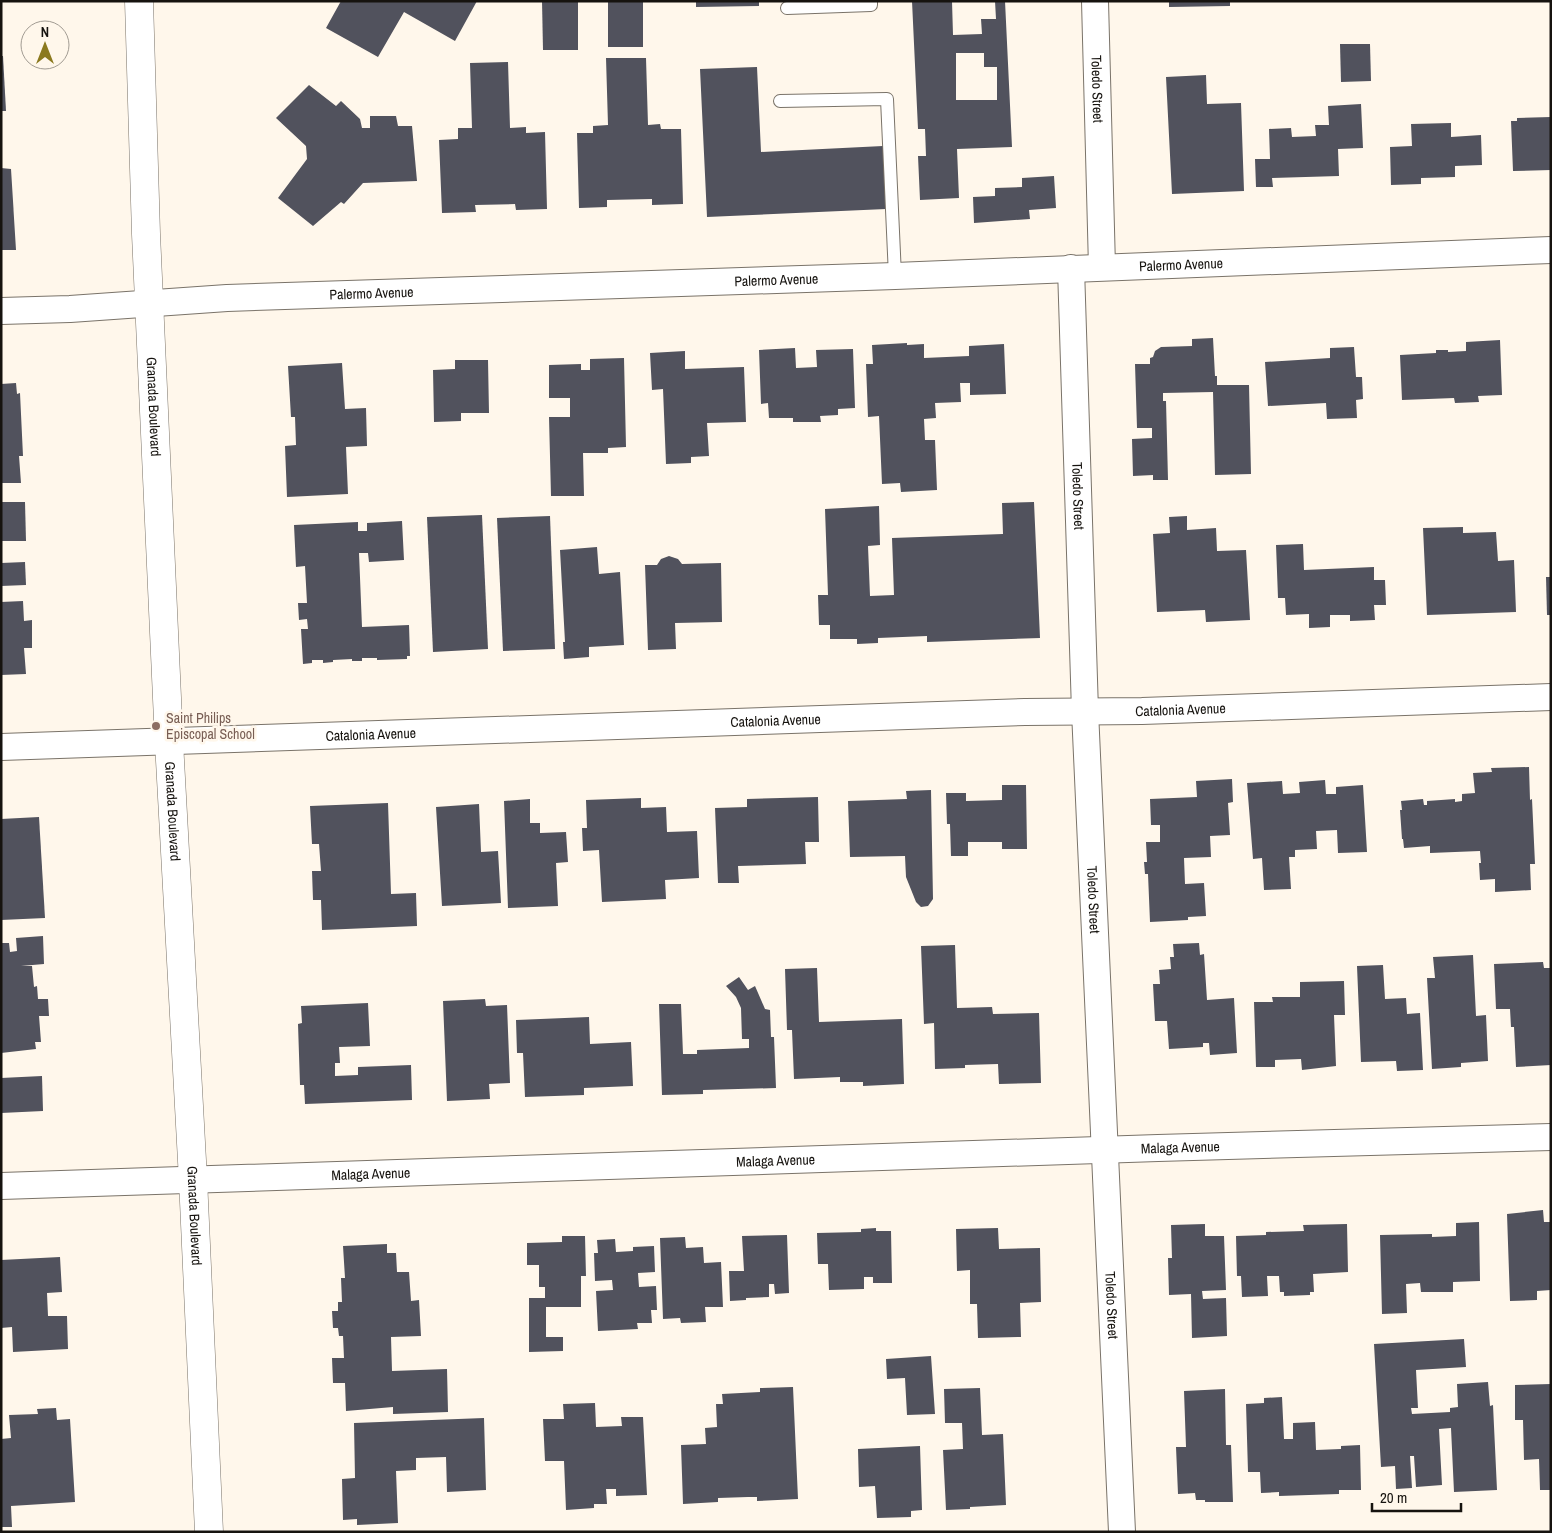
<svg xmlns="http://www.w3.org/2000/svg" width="1552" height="1533" viewBox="0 0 1552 1533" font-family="'Archivo Narrow',sans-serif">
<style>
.building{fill:#51525d;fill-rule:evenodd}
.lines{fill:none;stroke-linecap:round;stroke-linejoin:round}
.lane-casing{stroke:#7a7369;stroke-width:14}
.street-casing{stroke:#7a7369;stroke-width:28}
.secondary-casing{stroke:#7a7369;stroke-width:29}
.lane{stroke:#fff;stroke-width:12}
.street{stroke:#fff;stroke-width:26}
.secondary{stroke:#fff;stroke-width:28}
.education-dot{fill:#8d6e63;stroke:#fff7eb;stroke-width:2}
.labels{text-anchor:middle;stroke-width:5;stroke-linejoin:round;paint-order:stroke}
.street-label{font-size:14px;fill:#16130f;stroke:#fff7eb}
.education-label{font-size:14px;fill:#785e54;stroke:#fff7eb;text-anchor:start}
</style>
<rect width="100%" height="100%" fill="#fff7eb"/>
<g class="building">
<path d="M341,1H477L455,41L404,12L378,57L326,28Z"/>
<path d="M542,1H578V50H543Z"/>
<rect x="608" y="1" width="35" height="46"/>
<path d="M696,1H759V6L696,7Z"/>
<path d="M912,1H952L953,35L982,34L981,19H996L995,1H1005L1012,147L957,149L959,198L920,200L918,156H926L925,129H918ZM956,53H984V67H997V100H956Z"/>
<path d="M1169,1H1230V6L1169,7Z"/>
<path d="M1340,44H1370L1371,81L1341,82Z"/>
<path d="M1,56H3L6,111H1Z"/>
<path d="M606,58H646L648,125L660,124L661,129H681L683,204L652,205V199L607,200V207L579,208L577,133H593V126L608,125Z"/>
<path d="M508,62L510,128L526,127V133L545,132L547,209L516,210L515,204L475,205L476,212L442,213L439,140L458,139V128H472L470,63Z"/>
<path d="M757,67L761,152L883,146L886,209L707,217L700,69Z"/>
<path d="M1206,75L1207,104L1241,103L1244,191L1172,194L1166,77Z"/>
<path d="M309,85L336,106L341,101L360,119L362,128H370V116H396L398,126H412L417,181L363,183L344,204L341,202L313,226L278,198L307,159L306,146L276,118Z"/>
<path d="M1361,104L1363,148L1338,149L1339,176L1272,178L1273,187H1256L1255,159H1270L1269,129L1291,128L1292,137L1316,136L1315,125H1329L1328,106Z"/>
<path d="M1551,117V170L1513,171L1511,121H1517V118Z"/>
<path d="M1451,123V137L1481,135L1482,165L1455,166V177L1421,178V184L1391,185L1390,147L1412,146L1411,124Z"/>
<path d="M1,168L11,169L16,250H1Z"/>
<path d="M1054,176L1056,208L1029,210L1030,219L974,223L973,197L995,196V188L1022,187V178Z"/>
<path d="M1213,338L1215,376H1217V385H1249L1251,474L1215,475L1213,392L1163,393V401H1166L1168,480H1153V475L1133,476L1132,439L1152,438V428H1137L1135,364H1150V358L1153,357L1155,351L1161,347L1192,346V339Z"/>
<path d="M1500,340L1502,395L1478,396L1479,402L1455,403L1454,398L1402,400L1400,355L1436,353V350H1448V352L1466,351V342Z"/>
<path d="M907,343V345L924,344V358L969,356V346L1004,344L1006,394L970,395V383H960L961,402L935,403L936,418L924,419L925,440H935L937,490L901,492L900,483L882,484L879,416L868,417L866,364H873L872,345Z"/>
<path d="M1354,347L1356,377H1362L1363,399L1356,400L1357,418L1327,419L1326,403L1268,406L1265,362L1330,358V348Z"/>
<path d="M795,348L796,368L817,367L816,350L853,349L855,408L838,409V415L820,416L821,422H793V418H769L768,403L761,404L759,350Z"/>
<path d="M685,351V369L744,367L746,422L707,423L709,456L691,457V463L666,464L663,389L652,390L650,353Z"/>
<path d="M624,358L626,447L608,448V453H583L584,496H551L549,417H570V398H549V365L581,364V370H590V359Z"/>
<path d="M455,360H488L489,413H461V421L434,422L433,370L455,369Z"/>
<path d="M342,363L345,409L366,408L367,446L346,447L348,494L287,497L285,446L296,445L295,417H291L288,366Z"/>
<path d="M16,383L17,394L20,393L23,456H19L21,483H1V384Z"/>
<path d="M1,502H25L26,541H1Z"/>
<path d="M1034,502L1040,638L927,642V636L878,638V643L857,644V639H830V625H819L818,595H828L825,509L879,506L880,545L868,546L870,596L894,595L892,538L1003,534L1002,503Z"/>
<path d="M482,515L488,649L433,652L427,517Z"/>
<path d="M550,516L555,649L503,651L497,518Z"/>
<path d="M1187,516V530L1216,528L1217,551L1246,550L1250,620L1206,622L1205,610L1157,612L1153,534L1170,533L1169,517Z"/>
<path d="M402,521L404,560L369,562L368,553H359L362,627L409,625L410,656H407V659L377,660V658H362V661H352V659L333,660V662L323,663V660H312V663L303,664L301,629H308L307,619L299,620L298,603H307L305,566L296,567L294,525L358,522V531H367V523Z"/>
<path d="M1463,527V533L1496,532L1498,561L1514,560L1516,612L1427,615L1423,528Z"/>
<path d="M1303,544L1304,570L1374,567V580H1385L1386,605H1374L1375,620L1350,621V615H1330V627L1309,628V614L1286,615L1285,598H1278L1276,545Z"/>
<path d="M597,547L599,574L620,572L624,645L589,647V657L564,659L563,642H565L560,550Z"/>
<path d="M669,556L678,559L682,564L721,563L722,622L675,623L676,649L648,650L645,565H657L661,559Z"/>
<path d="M25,562L26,585L1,586V563Z"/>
<path d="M1546,577H1551V615H1547Z"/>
<path d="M23,601L24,621L32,620V648H24L26,674L1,675V602Z"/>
<path d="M1529,767L1530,800L1532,799L1535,864H1530L1531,890L1495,892V879L1480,880L1479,863H1481L1480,851L1430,853V846L1404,848L1403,839H1402L1400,810H1402L1401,801L1423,799L1424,805H1427V801L1455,799V802L1462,801V794L1475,793L1473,773L1492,772L1491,768Z"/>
<path d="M1232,779L1233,802L1228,803L1230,835L1210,836L1211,857L1184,858L1185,884L1204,883L1206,916L1188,917V920L1150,922L1148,874H1145L1144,862H1147L1146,842H1160V825H1151L1150,799L1197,797L1196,781Z"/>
<path d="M1325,780L1326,794H1336V787L1363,785L1367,852L1338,853L1337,830L1316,831L1317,849L1295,850V857H1289L1291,889L1264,890L1262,858L1253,859L1247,783L1282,781L1283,794L1300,793L1299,782Z"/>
<path d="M1002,785H1026L1027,849H1002V842H968V856H951L950,824H947L946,793H966V801L1002,800Z"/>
<path d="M931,790L933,899L928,906L921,907L916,902L906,877L905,856L850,857L848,801L907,799L906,791Z"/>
<path d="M818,797L819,842H805L806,864L738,866L739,883H718L715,808L747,807V799Z"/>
<path d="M641,798V808L666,807L667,832L697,831L699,878L665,880L666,899L602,902L599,850L583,851L582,828H587L586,800Z"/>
<path d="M530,799V823H540V833L566,832L568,862L556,863L558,906L508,908L504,801Z"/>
<path d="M388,803L391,894L416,893L417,926L322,930L321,900H313L312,871H321L319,844H312L310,806Z"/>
<path d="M479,804L481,852L498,851L501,903L442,906L436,807Z"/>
<path d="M39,817L45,918L1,920V819Z"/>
<path d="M43,936L44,964L21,966H32L34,987L37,986L38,999H48L49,1016H39L41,1042H35L36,1049L1,1053V943H9L10,952L17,951L16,938Z"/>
<path d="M1199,943L1200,955L1204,954L1207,1000L1234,998L1237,1053L1210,1055L1209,1043H1203V1047L1169,1049L1167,1021H1155L1153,984H1160L1159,970L1171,969L1170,957H1174L1173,944Z"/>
<path d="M955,945L957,1008L992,1007L993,1014L1039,1013L1041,1083L999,1084L998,1064L965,1065V1068L935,1069L934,1023L924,1024L921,946Z"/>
<path d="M1473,955L1476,1016L1486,1015L1488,1061L1461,1063V1067L1432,1069L1427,978H1435L1433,957Z"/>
<path d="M1543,962L1544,968H1551V1065L1516,1067L1514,1027H1511L1510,1009H1496L1494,964Z"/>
<path d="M1383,965L1385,999L1406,998L1407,1014L1420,1013L1423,1070L1397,1071L1396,1061L1361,1062L1357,966Z"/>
<path d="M817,968L819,1022L902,1019L904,1084L863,1086V1082H840V1077L794,1079L792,1030H787L785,969Z"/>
<path d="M739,977L748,990L755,986L765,1009L770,1010L771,1037H774L776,1088L703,1090V1094L662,1095L659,1004H681L683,1054H697V1050L749,1048V1039H742L741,1008L736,997L726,986Z"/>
<path d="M1344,981L1345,1015H1334L1336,1066L1302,1070L1301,1059L1275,1060V1067H1256L1254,1002H1273L1272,997H1300V982Z"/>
<path d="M485,999L486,1006L507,1005L510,1083L489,1084L490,1099L447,1101L443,1001Z"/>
<path d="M368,1003L370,1046L339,1047L340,1063H335V1076L358,1075V1067L411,1065L412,1100L305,1104L304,1085H300L298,1024L302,1023L301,1006Z"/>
<path d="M589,1017L590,1044L631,1042L633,1086L584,1088V1095L525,1097L523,1053H517L516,1020Z"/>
<path d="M42,1076L43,1111L1,1113V1078Z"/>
<path d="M1543,1210L1544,1222H1551V1290L1537,1291V1300L1510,1301L1507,1214Z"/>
<path d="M1479,1222L1480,1281L1453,1282V1292H1421L1420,1283L1406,1284L1407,1313L1382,1314L1380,1235L1432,1234V1237L1456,1236V1223Z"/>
<path d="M1205,1224V1236H1224L1226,1290L1202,1291L1203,1299L1226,1298L1227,1336L1192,1338L1191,1294L1169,1295L1168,1258H1172L1171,1225Z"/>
<path d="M1347,1224L1348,1272L1313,1274L1314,1292H1310V1295L1284,1296V1292H1280L1279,1276H1267L1268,1296L1242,1297L1241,1276H1237L1236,1236L1266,1235V1232L1304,1231L1303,1225Z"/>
<path d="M876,1228V1231H891L892,1283H873V1277H864V1289L829,1290L828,1264H818L817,1233L861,1232V1229Z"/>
<path d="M998,1228L999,1249L1040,1248L1041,1302L1020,1303L1021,1337L978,1338L977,1304H970V1270L957,1271L956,1229Z"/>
<path d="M787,1235L789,1293L775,1294L774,1284H769V1297L746,1298V1300L730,1301L729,1271H744L742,1236Z"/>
<path d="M562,1236H585L586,1276H581V1307H546V1337H563V1351L529,1352V1298H545V1287H539V1265H527V1243L562,1242Z"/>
<path d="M685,1237L686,1248L703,1247L704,1263L721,1262L723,1307H705L706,1322L681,1323L680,1318L663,1319L660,1238Z"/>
<path d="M615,1239L616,1252L633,1251V1247L654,1246L655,1272L638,1273L639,1287L656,1286L657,1310H651L652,1323H637L638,1329L598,1331L596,1291L613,1290L612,1280L595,1281L594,1253H598L597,1240Z"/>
<path d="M387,1244V1253H396L397,1272H409L411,1301L419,1300L421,1336L391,1337L392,1371L447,1369L448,1412L393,1414V1407L346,1411L345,1383H333L332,1358H344L343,1336H339L338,1328H333L332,1311H338V1302H342L341,1278H345L343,1246Z"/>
<path d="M60,1257L62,1292L47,1293L48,1316H67L68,1349L13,1352L12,1327L1,1328V1260Z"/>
<path d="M1464,1339L1466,1367L1416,1370L1418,1408H1411L1412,1414L1450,1412V1408L1458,1407L1457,1384L1488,1382L1490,1406L1493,1405L1497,1490L1454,1492L1451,1428L1439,1429L1442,1485L1416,1487L1414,1456H1410L1412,1488L1396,1489L1395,1466L1381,1467L1374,1344Z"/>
<path d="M931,1356L935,1414L907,1415L905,1378L887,1379L886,1359Z"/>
<path d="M1551,1384V1490H1540L1539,1459L1524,1460L1523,1420H1515V1385Z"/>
<path d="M793,1387L798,1499L757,1501V1497H748L718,1498V1502L683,1504L681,1445L706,1444L705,1428L717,1427L716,1404H723L722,1394L760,1392V1388Z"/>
<path d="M980,1388L982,1435L1003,1434L1006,1505L970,1507V1509L946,1510L943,1450L963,1449L962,1423H945L944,1389Z"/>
<path d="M1225,1389L1226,1445H1231L1233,1502H1205V1500H1196L1195,1493L1178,1494L1176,1447H1186L1184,1391Z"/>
<path d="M1282,1397L1284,1439H1293V1423L1315,1422L1316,1450L1341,1449V1446L1360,1445L1361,1490H1339V1494L1279,1496V1492L1261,1493L1260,1472H1248L1246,1404L1264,1403V1398Z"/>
<path d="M595,1403L596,1427L622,1426L621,1417H643L647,1495L616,1496V1489H606L607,1504H594V1508L566,1510L564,1461H545L543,1419H564L563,1404Z"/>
<path d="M56,1408L57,1420L70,1419L75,1502L11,1506L12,1527H1V1439L11,1438L9,1415L38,1414L37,1409Z"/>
<path d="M484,1418L486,1490L447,1492L446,1457L416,1458V1470L396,1471L398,1523L357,1525V1519L343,1520L342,1479L355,1478L354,1423Z"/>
<path d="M920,1446L922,1510L911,1511V1517L877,1518L875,1486L859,1487L858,1449Z"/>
</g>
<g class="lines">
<g class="lane-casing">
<g id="lane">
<path d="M787,8L871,5V1"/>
<path d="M780,101L887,99L895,276"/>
</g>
</g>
<g class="street-casing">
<g id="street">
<path id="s1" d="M1095,1L1102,267"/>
<path id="s2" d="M1071,268L1085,711L1122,1532"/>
<path id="s3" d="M1,311L70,309L227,298L895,276L1551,250"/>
<path id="s4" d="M1,747L1025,712L1142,711L1551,697"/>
<path id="s5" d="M1,1186L1158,1148L1551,1137"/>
</g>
</g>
<g class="secondary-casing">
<g id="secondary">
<path id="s6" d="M139,1L146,234L169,742L193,1179L209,1532"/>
</g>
</g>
<use href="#lane" class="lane"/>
<use href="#street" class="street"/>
<use href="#secondary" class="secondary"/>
</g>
<circle class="education-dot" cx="156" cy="726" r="5"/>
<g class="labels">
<g class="street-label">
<text dy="5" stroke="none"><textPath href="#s1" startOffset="88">Toledo Street</textPath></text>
<text dy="5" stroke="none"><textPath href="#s3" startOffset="1181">Palermo Avenue</textPath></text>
<text dy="5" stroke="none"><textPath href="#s3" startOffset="776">Palermo Avenue</textPath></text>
<text dy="5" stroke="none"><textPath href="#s3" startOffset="371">Palermo Avenue</textPath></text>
<text dy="5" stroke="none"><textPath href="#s6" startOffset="406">Granada Boulevard</textPath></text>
<text dy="5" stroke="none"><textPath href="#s2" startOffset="228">Toledo Street</textPath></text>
<text dy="5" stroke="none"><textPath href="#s4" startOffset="1180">Catalonia Avenue</textPath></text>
<text dy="5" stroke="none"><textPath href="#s4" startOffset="775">Catalonia Avenue</textPath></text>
<text dy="5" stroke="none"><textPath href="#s4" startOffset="370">Catalonia Avenue</textPath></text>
<text dy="5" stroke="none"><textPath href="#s6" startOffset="811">Granada Boulevard</textPath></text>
<text dy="5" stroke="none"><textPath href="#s2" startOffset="632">Toledo Street</textPath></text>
<text dy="5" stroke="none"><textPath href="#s5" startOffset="1180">Malaga Avenue</textPath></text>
<text dy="5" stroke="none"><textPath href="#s5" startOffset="775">Malaga Avenue</textPath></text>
<text dy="5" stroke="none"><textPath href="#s5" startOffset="370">Malaga Avenue</textPath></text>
<text dy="5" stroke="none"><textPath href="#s6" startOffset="1216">Granada Boulevard</textPath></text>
<text dy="5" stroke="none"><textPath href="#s2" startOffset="1038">Toledo Street</textPath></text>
</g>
<g class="education-label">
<text x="166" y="723">Saint Philips<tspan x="166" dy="16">Episcopal School</tspan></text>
</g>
</g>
<rect width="1552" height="1533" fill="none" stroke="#16130f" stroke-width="5"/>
<g transform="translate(45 45)"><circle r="24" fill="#fff7eb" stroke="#a29c93"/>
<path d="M0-4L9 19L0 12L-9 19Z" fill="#8b791e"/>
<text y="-8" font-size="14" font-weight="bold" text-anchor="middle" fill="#16130f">N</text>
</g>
<path d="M1372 1503v8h89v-8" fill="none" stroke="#16130f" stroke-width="2.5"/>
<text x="1380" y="1503" font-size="15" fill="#16130f" stroke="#fff7eb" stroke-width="4" paint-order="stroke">20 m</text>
</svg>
